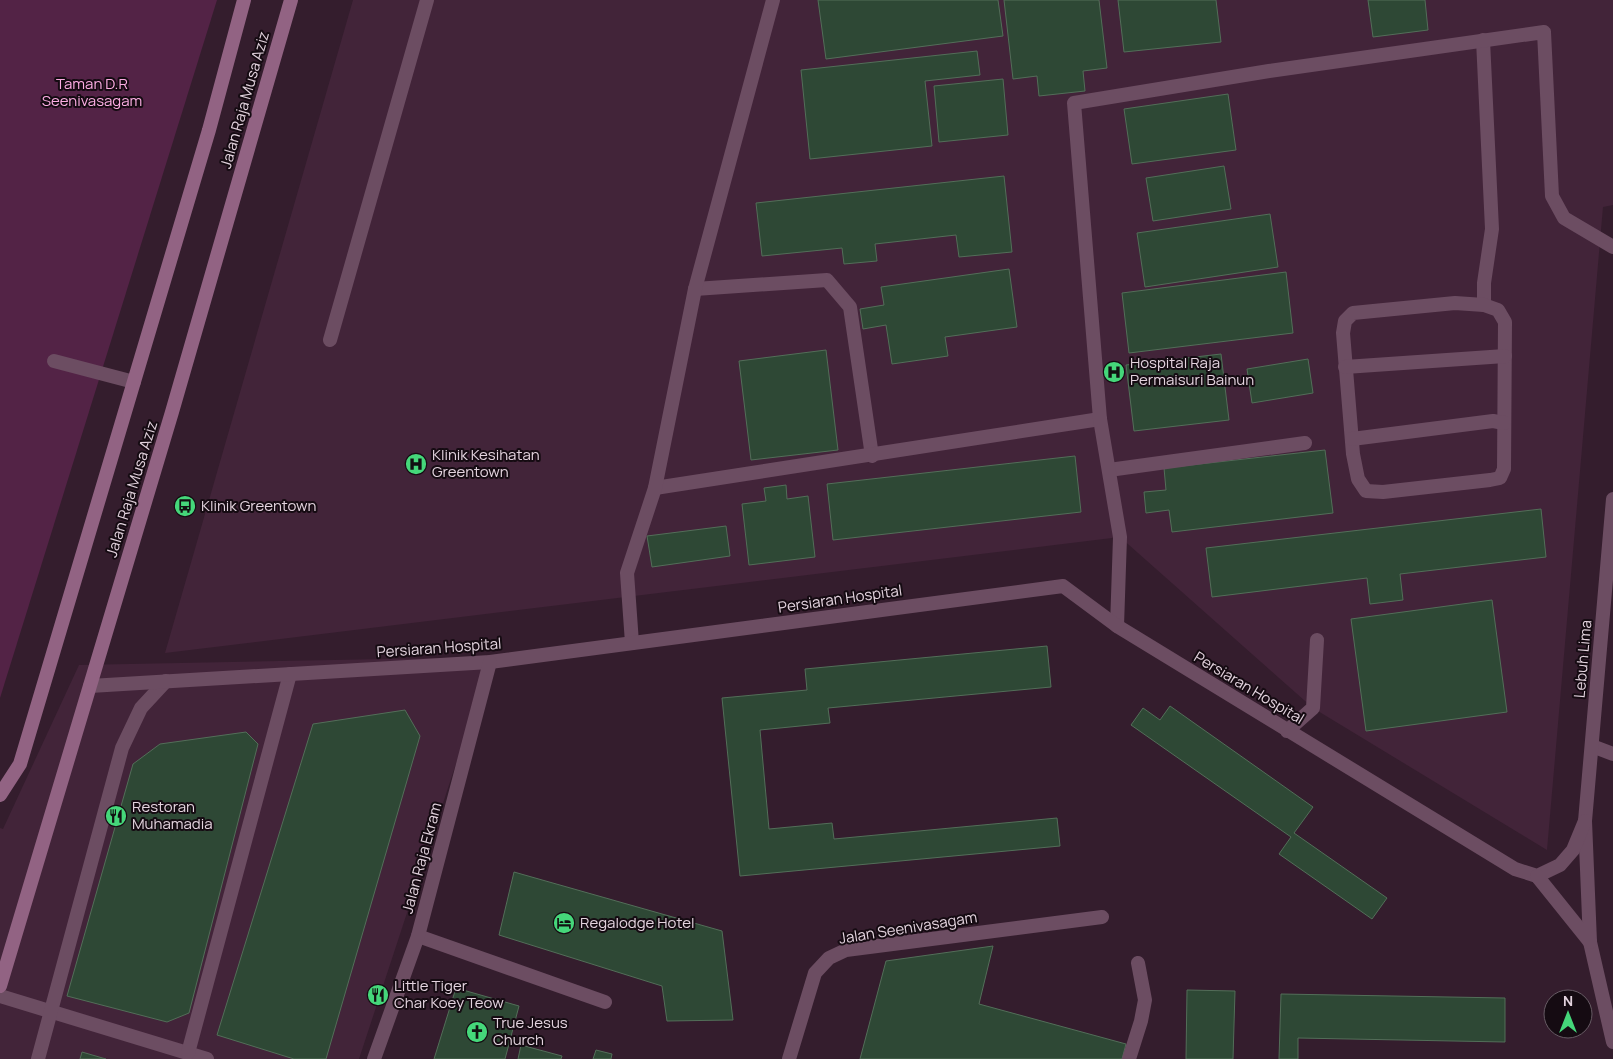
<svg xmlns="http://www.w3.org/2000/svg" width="1613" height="1059" viewBox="0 0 1613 1059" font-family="Manrope,sans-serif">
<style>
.built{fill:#422439}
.green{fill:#532346}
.building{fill:#2e4835;stroke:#536e59}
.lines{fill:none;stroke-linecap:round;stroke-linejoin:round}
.service{stroke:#6c4d62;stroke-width:14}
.minor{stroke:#6c4d62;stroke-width:14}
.secondary{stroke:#926383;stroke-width:14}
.labels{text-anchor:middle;stroke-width:4;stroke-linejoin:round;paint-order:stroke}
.park-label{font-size:15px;fill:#fcade3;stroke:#150b12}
.street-label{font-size:15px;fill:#e3d3de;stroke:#150b12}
.poi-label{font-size:15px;fill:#e3d3de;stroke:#150b12;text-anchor:start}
</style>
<rect width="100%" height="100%" fill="#341d2d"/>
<g class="built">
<path d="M353,0H1613V205L1603,207L1547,850L1313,708L1120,537L165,653Z"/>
<path d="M491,657L359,1059H0V828L3,829L79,665Z"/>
</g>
<path class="green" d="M0,0H217L0,698Z"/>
<g class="building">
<path d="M818,0H998L1003,36L826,59Z"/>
<path d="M1004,0H1099L1107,68L1083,71L1085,91L1039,96L1037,76L1013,79Z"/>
<path d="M1118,0H1216L1221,42L1124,52Z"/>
<path d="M1368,0H1425L1428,30L1373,37Z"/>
<path d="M977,51L980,75L925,81L932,146L810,159L801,70Z"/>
<path d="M1003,79L1008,135L939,142L934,86Z"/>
<path d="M1228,94L1236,150L1132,164L1124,109Z"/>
<path d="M1224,166L1231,209L1153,221L1146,178Z"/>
<path d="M1004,176L1012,252L959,257L956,235L875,244L877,261L844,264L842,248L762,256L756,203Z"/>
<path d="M1270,214L1278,267L1145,287L1137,233Z"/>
<path d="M1009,269L1017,327L945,337L948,356L892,364L886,325L863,329L860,309L884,305L881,287Z"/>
<path d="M1286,272L1293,333L1129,353L1122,293Z"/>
<path d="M826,350L838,450L751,460L739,361Z"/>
<path d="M1221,354L1229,420L1134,431L1126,365Z"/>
<path d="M1308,359L1313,393L1252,403L1247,369Z"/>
<path d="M1325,450L1333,513L1172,532L1169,510L1146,513L1144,492L1166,490L1164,468Z"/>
<path d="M1075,456L1081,512L833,540L827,484Z"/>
<path d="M786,485L787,499L808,496L815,557L749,565L742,504L766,501L764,488Z"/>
<path d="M1541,509L1546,557L1400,574L1403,600L1370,604L1367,578L1212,597L1206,548Z"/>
<path d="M726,526L730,556L652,567L647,536Z"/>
<path d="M1492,600L1507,712L1366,731L1351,619Z"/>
<path d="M1047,646L1051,687L828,708L830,723L760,730L769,829L832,823L834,839L1057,818L1060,846L740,876L722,698L807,690L805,669Z"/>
<path d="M1170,706L1313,807L1294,833L1387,898L1372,919L1279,854L1291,837L1131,725L1143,708L1160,720Z"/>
<path d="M405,710L420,736L326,1059H294L217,1035L313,724Z"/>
<path d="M246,732L258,744L189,1013L167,1022L67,996L133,764L160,744Z"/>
<path d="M514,872L722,931L733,1020L667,1021L662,986L499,935Z"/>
<path d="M993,946L979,1004L1126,1044L1122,1059H860L886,961Z"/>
<path d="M456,988L519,1006L505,1059H434Z"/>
<path d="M1187,990L1235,991L1233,1059H1186Z"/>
<path d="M1281,994L1505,998V1042L1298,1038V1059H1279Z"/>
<path d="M521,1045L562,1056L561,1059H518Z"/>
<path d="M596,1050L612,1054L611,1059H593Z"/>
<path d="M82,1052L106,1059H80Z"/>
</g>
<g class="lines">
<g class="service">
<path d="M1483,40L1492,229L1484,283V305"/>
<path d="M695,289L827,280L850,307L872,456"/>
<path d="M1455,303L1484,305L1498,310L1505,322L1504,469L1500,478L1490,480L1383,492L1366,491L1358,479L1353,454L1343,333L1345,321L1353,313Z"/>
<path d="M330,340L427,0"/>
<path d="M54,361L134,382"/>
<path d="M1345,367L1505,356"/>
<path d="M1352,439L1493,421L1504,423"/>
<path d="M1109,470L1305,443"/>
<path d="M655,488L1100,419"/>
<path d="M1117,626L1120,537L1100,419L1074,103L1269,71L1544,32L1552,196L1564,218L1613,247"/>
<path d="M632,643L627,573L655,488L695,289L773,0"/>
<path d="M1287,731L1313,708L1317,640"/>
<path d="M1592,746L1613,754"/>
<path d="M418,936L605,1002"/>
<path d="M0,996L207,1059"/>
<path d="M188,1053L290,674"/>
<path d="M38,1059L122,748L141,708L166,681"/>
<path d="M789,1059L815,973L829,958L846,950L1102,917"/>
<path d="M1129,1059L1141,1021L1145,1000L1138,963"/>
</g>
<g class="minor">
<path d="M1613,499L1585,821L1590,942L1613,1042"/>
<path d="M90,686L490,662L1063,586L1117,626L1515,869L1537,876L1560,865L1573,850L1585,821"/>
<path d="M1537,876L1590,942"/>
<path d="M374,1059L418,936L490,662"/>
</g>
<g class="secondary">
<path d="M0,795L20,764L209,130L244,0"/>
<path d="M0,986L172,412L291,0"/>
</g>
</g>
<defs>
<g id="hospital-disc" transform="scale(1.125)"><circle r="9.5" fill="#45d77a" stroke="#150b12"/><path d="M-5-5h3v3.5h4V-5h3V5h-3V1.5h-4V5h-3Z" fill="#111"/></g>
<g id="bus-disc" transform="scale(1.125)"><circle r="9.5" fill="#45d77a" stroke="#150b12"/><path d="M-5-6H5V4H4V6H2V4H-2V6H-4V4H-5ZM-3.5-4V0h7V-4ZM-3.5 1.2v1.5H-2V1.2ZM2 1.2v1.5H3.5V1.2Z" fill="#111"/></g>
<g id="restaurant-disc" transform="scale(1.125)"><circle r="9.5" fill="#45d77a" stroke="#150b12"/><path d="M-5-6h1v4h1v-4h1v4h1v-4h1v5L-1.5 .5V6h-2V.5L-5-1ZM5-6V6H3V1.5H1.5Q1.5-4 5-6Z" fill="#111"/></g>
<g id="hotel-disc" transform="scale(1.125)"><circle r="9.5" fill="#45d77a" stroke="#150b12"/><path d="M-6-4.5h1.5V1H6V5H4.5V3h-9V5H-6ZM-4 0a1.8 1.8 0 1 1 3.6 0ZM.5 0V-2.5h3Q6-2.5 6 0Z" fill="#111"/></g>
<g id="church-disc" transform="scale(1.125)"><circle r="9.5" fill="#45d77a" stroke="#150b12"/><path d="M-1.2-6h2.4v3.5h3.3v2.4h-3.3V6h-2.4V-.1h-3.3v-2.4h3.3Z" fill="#111"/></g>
</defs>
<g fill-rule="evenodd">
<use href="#hospital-disc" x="1114" y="372"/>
<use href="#hospital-disc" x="416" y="464"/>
<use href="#bus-disc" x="185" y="506"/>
<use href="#restaurant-disc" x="116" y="816"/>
<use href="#hotel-disc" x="564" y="923"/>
<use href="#restaurant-disc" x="378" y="995"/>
<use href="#church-disc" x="477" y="1032"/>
</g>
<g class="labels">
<g class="park-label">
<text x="92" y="89">Taman D.R<tspan x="92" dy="17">Seenivasagam</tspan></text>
</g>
<g class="street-label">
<text transform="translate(245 100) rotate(-74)" y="5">Jalan Raja Musa Aziz</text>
<text transform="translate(132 489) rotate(-73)" y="5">Jalan Raja Musa Aziz</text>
<text transform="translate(840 599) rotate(-8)" y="5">Persiaran Hospital</text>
<text transform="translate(439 648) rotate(-4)" y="5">Persiaran Hospital</text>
<text transform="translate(1583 659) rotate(-85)" y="5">Lebuh Lima</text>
<text transform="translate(1249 688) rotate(31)" y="5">Persiaran Hospital</text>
<text transform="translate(422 858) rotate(-75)" y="5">Jalan Raja Ekram</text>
<text transform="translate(908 928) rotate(-9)" y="5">Jalan Seenivasagam</text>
</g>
<g class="poi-label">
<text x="1130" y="368">Hospital Raja<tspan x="1130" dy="17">Permaisuri Bainun</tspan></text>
<text x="432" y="460">Klinik Kesihatan<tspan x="432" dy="17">Greentown</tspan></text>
<text x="201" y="511">Klinik Greentown</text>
<text x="132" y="812">Restoran<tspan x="132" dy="17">Muhamadia</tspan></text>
<text x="580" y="928">Regalodge Hotel</text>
<text x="394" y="991">Little Tiger<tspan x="394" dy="17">Char Koey Teow</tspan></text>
<text x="493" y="1028">True Jesus<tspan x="493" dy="17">Church</tspan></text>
</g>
</g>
<g transform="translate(1568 1014)"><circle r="24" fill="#150b12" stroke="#675b64"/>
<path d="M0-4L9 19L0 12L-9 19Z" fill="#45d77a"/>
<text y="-8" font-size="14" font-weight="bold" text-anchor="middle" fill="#e3d3de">N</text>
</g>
</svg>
